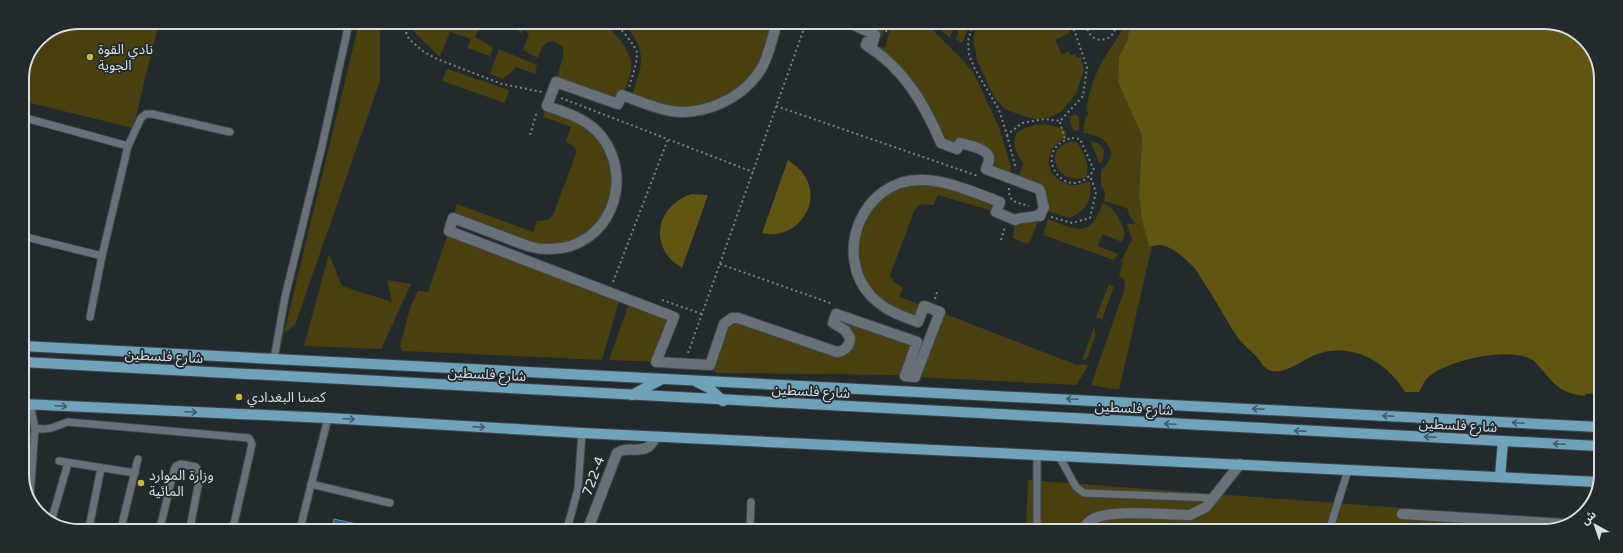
<svg xmlns="http://www.w3.org/2000/svg" width="1623" height="553" viewBox="0 0 1623 553" font-family="'Varela Round','Noto Sans Arabic',sans-serif">
<style>
.green{fill:#48400f}
.water{fill:#605512}
.building{fill:#176482;stroke:#7c8589}
.lines{fill:none;stroke-linecap:round;stroke-linejoin:round}
.service-casing{stroke:#41484b;stroke-width:9}
.pedestrian-casing{stroke:#41484b;stroke-width:12}
.minor-casing{stroke:#41484b;stroke-width:12}
.primary-casing{stroke:#41484b;stroke-width:12}
.path{stroke:#798083;stroke-width:2;stroke-dasharray:2 3;stroke-linecap:butt}
.service{stroke:#687176;stroke-width:7}
.pedestrian{stroke:#687176;stroke-width:10}
.minor{stroke:#687176;stroke-width:10}
.primary{stroke:#6fa3bb;stroke-width:10}
.oneway{stroke:#415a66}
.poi-dot{fill:#cdb938;stroke:#222a2e;stroke-width:1.5}
.labels{text-anchor:middle;stroke-width:3.5;stroke-linejoin:round;paint-order:stroke}
.poi-label{font-size:14px;fill:#d9dee0;stroke:#222a2e;text-anchor:start}
.street-label{font-size:14px;fill:#d9dee0;stroke:#222a2e}
.rim{fill:none;stroke:#d9dee0;stroke-width:2}
</style>
<rect width="100%" height="100%" fill="#222a2e"/>
<g class="green">
<path d="M78,22H159L133,128L22,101V75L39,38Z"/>
<path d="M359,23H380V81L295,325L284,333Z"/>
<path d="M410,23H482L475,37L493,47L490,56L467,48L471,39L450,32L440,57L416,34Z"/>
<path d="M511,23H603C616,34 633,51 631,69C630,81 622,94 618,104L556,82L563,56V47L553,41C543,42 541,49 538,58L523,50L529,34L524,29L522,34Z"/>
<path d="M624,23H777L762,67L719,104L673,111L631,98C642,64 649,54 624,23Z"/>
<path d="M852,24H885L883,37Z"/>
<path d="M891,24H927L962,59L973,72L999,127L1011,167L1008,177L986,169L989,160L960,143H941L931,118L872,45L885,48Z"/>
<path d="M941,24H955L950,38L942,31Z"/>
<path d="M960,24H968L969,27L962,43L956,39Z"/>
<path d="M978,24H1067L1070,33L1055,40L1062,55L1068,51L1071,55L1075,54L1077,58L1081,57L1084,70L1076,94L1061,112L1050,117L1036,119L1023,116L1005,109L994,97L977,60L973,37Z"/>
<path d="M1124,24H1130L1127,41L1119,57L1118,82L1142,136L1139,195L1142,221L1149,247L1152,246L1119,390L1091,385L1125,288L1124,279L1119,276L1123,263L1121,262L1132,239L1127,224H1136L1130,217L1127,208L1104,201L1105,193L1101,186V170C1122,152 1106,135 1083,133L1085,118L1089,114L1086,110C1089,90 1096,71 1107,54C1113,44 1120,36 1124,24Z"/>
<path d="M499,49L537,65L535,74L516,67C515,70 507,74 503,79L490,74Z"/>
<path d="M447,69L509,90L505,103L442,81Z"/>
<path d="M547,106L601,136L617,190L594,231L552,249L453,218L457,204L533,232L537,221L548,220L553,215L576,154C576,146 572,145 566,142L571,127L543,117Z"/>
<path d="M1075,114L1079,117V130L1075,131C1071,127 1070,122 1070,117Z"/>
<path d="M1045,124L1060,128L1066,131V135C1061,142 1052,146 1050,155C1044,172 1061,186 1077,185C1081,184 1085,182 1090,182C1091,202 1088,210 1069,218L1050,212L1044,207L1042,195L1017,180L1023,163C1005,137 1016,126 1045,124Z"/>
<path d="M1072,141L1078,143C1083,153 1091,165 1086,177C1056,187 1041,148 1072,141Z"/>
<path d="M1090,141L1098,143L1104,150L1103,160L1100,164Z"/>
<path d="M920,180L1000,202L996,212L938,195L933,205L921,204L915,209L890,275L894,282L903,288L899,297L924,306L918,322L885,308L865,289L854,240L875,200Z"/>
<path d="M1103,203C1117,210 1120,220 1125,233L1122,242L1102,234L1098,246L1118,254L1114,260L1043,235L1048,219C1077,230 1090,239 1103,203Z"/>
<path d="M1040,216L1030,242L1025,243L1013,238L1015,220Z"/>
<path d="M449,231L620,297L602,360L403,351L400,347L410,308L418,291L428,292Z"/>
<path d="M329,254L342,286L392,302L387,280L411,284L381,349L304,346Z"/>
<path d="M1109,284L1114,286L1102,319L1096,317Z"/>
<path d="M630,301L674,317L656,362L609,360Z"/>
<path d="M940,312L1077,365L1082,364L1088,365C1085,373 1080,377 1077,385L915,377Z"/>
<path d="M836,314L917,342L901,375L718,373L711,370L724,324L732,318L837,352L849,346L839,325Z"/>
<path d="M1094,327L1096,335L1087,359L1082,360Z"/>
<path d="M1028,480L1576,521L1545,531L1026,530Z"/>
</g>
<g class="water">
<path d="M1130,24L1562,25L1589,44L1601,75L1599,393L1585,394V396C1565,394 1556,387 1544,372C1541,369 1537,364 1534,361C1514,345 1449,360 1431,375C1425,379 1422,386 1419,392H1405C1387,361 1350,341 1315,355C1302,360 1281,378 1267,369C1263,366 1260,361 1257,357C1251,351 1244,345 1238,338C1233,331 1229,324 1225,317C1216,301 1206,286 1196,270C1188,261 1172,245 1159,245C1156,245 1152,246 1149,247L1142,221L1139,195L1142,136L1118,82L1119,57L1127,41Z"/>
<path d="M788,160C796,166 803,171 807,180C821,209 792,241 762,233Z"/>
<path d="M691,194L708,195L682,268C648,248 655,207 691,194Z"/>
</g>
<g class="building">
<path d="M334,519L379,529H332Z"/>
<path d="M617,524L641,529H616Z"/>
</g>
<g class="lines">
<g class="service-casing">
<g id="service">
<path d="M22,117L128,146"/>
<path d="M22,236L102,256"/>
<path d="M90,317L102,256L128,146L141,118L146,114H152L230,132"/>
<path d="M274,359L285,297L322,146L349,23"/>
<path d="M30,404L35,428C48,431 56,426 68,422L249,438L252,444L233,528"/>
<path d="M1059,456L1076,487L1084,493L1213,498"/>
<path d="M59,461L135,473"/>
<path d="M311,484L390,503"/>
<path d="M34,510L30,496L35,428"/>
<path d="M51,522L68,463"/>
<path d="M58,526L63,528"/>
<path d="M89,528L101,468"/>
<path d="M121,528L138,459"/>
<path d="M160,528L174,470L176,466L181,464L196,467L200,476L190,528"/>
<path d="M300,529L328,418"/>
<path d="M567,529L578,489L582,433"/>
<path d="M750,529L751,502"/>
<path d="M1037,530V455"/>
<path d="M1329,531L1348,470"/>
</g>
</g>
<g class="pedestrian-casing">
<path id="pedestrian" d="M777,23C772,38 769,56 761,69C743,98 705,116 671,111C654,108 638,101 622,95L618,104L556,82L547,106C567,113 588,119 602,137C635,181 609,248 551,249C534,250 520,243 504,237C487,231 470,224 453,218L449,231L674,317L656,362L710,365L724,324L732,318H738L837,352C845,351 850,346 850,338L845,330L833,323L836,314L917,342L905,376L915,377L940,312L924,306L918,322C899,315 886,311 871,296C832,254 863,179 921,180C948,180 975,193 1000,202L996,212L1015,220C1023,216 1030,219 1038,215L1040,216L1044,207C1041,201 1043,194 1039,189L986,169C987,166 989,162 989,160C990,149 968,145 960,143L957,149L941,143C925,105 903,67 866,45L867,42L872,45L875,35L852,24"/>
</g>
<g class="minor-casing">
<g id="minor">
<path d="M1402,514L1565,524"/>
<path d="M588,529L617,453C626,446 639,453 648,447C651,445 654,440 656,437"/>
<path d="M1083,530C1085,526 1089,521 1093,519C1112,509 1168,515 1190,515L1206,507L1240,464"/>
</g>
</g>
<g class="primary-casing">
<g id="primary">
<path d="M22,346L1599,427"/>
<path d="M22,362L1598,446"/>
<path d="M697,382L709,388L723,401"/>
<path d="M632,395L662,379"/>
<path d="M22,404L328,418L582,433L1598,482"/>
<path d="M1500,477L1503,441"/>
</g>
</g>
<g class="path">
<path d="M402,23L409,39L424,52L437,59L502,84L542,92"/>
<path d="M615,23C620,28 636,46 637,53C637,64 632,77 629,87"/>
<path d="M973,24L968,41L969,55L975,69L999,110L1007,135L1022,123L1044,119L1060,121L1083,96L1087,67L1072,24"/>
<path d="M1087,24C1087,45 1115,45 1116,24"/>
<path d="M1074,27L1087,26"/>
<path d="M886,32L888,24"/>
<path d="M561,98L753,172"/>
<path d="M776,106L978,176"/>
<path d="M1060,122L1065,140"/>
<path d="M530,135L537,111"/>
<path d="M1007,135L1016,169"/>
<path d="M1072,138L1080,139L1094,170C1067,209 1027,149 1072,138Z"/>
<path d="M1009,188C1008,203 1017,202 1029,206"/>
<path d="M1051,217L1072,223L1090,218L1096,192L1090,176"/>
<path d="M1001,240L1005,227"/>
<path d="M720,264L833,304"/>
<path d="M613,282L668,139"/>
<path d="M935,299L937,292"/>
<path d="M662,300L702,314"/>
<path d="M688,353L806,23"/>
</g>
<use href="#service" class="service"/>
<use href="#pedestrian" class="pedestrian"/>
<use href="#minor" class="minor"/>
<use href="#primary" class="primary"/>
</g>
<defs><path id="oneway-shaft" d="M-6 0H5M1.5-3L5.5 0L1.5 3" fill="none" stroke-width="1.6" stroke-linecap="round" stroke-linejoin="round"/></defs>
<g class="oneway">
<use href="#oneway-shaft" transform="translate(1072 399) rotate(-177)"/>
<use href="#oneway-shaft" transform="translate(61 406) rotate(3)"/>
<use href="#oneway-shaft" transform="translate(1258 409) rotate(-177)"/>
<use href="#oneway-shaft" transform="translate(191 412) rotate(3)"/>
<use href="#oneway-shaft" transform="translate(1388 416) rotate(-177)"/>
<use href="#oneway-shaft" transform="translate(349 419) rotate(3)"/>
<use href="#oneway-shaft" transform="translate(1518 423) rotate(-177)"/>
<use href="#oneway-shaft" transform="translate(1170 424) rotate(-177)"/>
<use href="#oneway-shaft" transform="translate(479 427) rotate(3)"/>
<use href="#oneway-shaft" transform="translate(1300 431) rotate(-177)"/>
<use href="#oneway-shaft" transform="translate(1430 437) rotate(-177)"/>
<use href="#oneway-shaft" transform="translate(1559 444) rotate(-177)"/>
</g>
<g class="poi-dot">
<circle cx="90" cy="57" r="4"/>
<circle cx="239" cy="397" r="4"/>
<circle cx="141" cy="483" r="4"/>
</g>
<g class="labels">
<g class="poi-label">
<text x="98" y="54">نادي القوة<tspan x="98" dy="16">الجوية</tspan></text>
<text x="247" y="402">كصنا البغدادي</text>
<text x="149" y="480">وزارة الموارد<tspan x="149" dy="16">المائية</tspan></text>
</g>
<g class="street-label">
<text transform="translate(164 356) rotate(3)" y="5">شارع فلسطين</text>
<text transform="translate(487 374) rotate(3)" y="5">شارع فلسطين</text>
<text transform="translate(811 391) rotate(3)" y="5">شارع فلسطين</text>
<text transform="translate(1134 408) rotate(3)" y="5">شارع فلسطين</text>
<text transform="translate(1458 425) rotate(3)" y="5">شارع فلسطين</text>
<text transform="translate(593 476) rotate(-70)" y="5">722-4</text>
</g>
</g>
<path d="M0 0H1623V553H0ZM79 29H1544A50 50 0 0 1 1594 79V474A50 50 0 0 1 1544 524H79A50 50 0 0 1 29 474V79A50 50 0 0 1 79 29Z" fill="#222a2e" fill-rule="evenodd"/>
<path class="rim" d="M79 29H1544A50 50 0 0 1 1594 79V474A50 50 0 0 1 1544 524H79A50 50 0 0 1 29 474V79A50 50 0 0 1 79 29Z"/>
<g transform="translate(1595 525) rotate(320)" stroke="#222a2e" stroke-width="3" paint-order="stroke">
<path d="M0-3L7 15L0 10L-7 15Z" fill="#d9dee0"/>
<text y="-6" font-size="11" font-weight="bold" text-anchor="middle" fill="#d9dee0">ش</text>
</g>
</svg>
